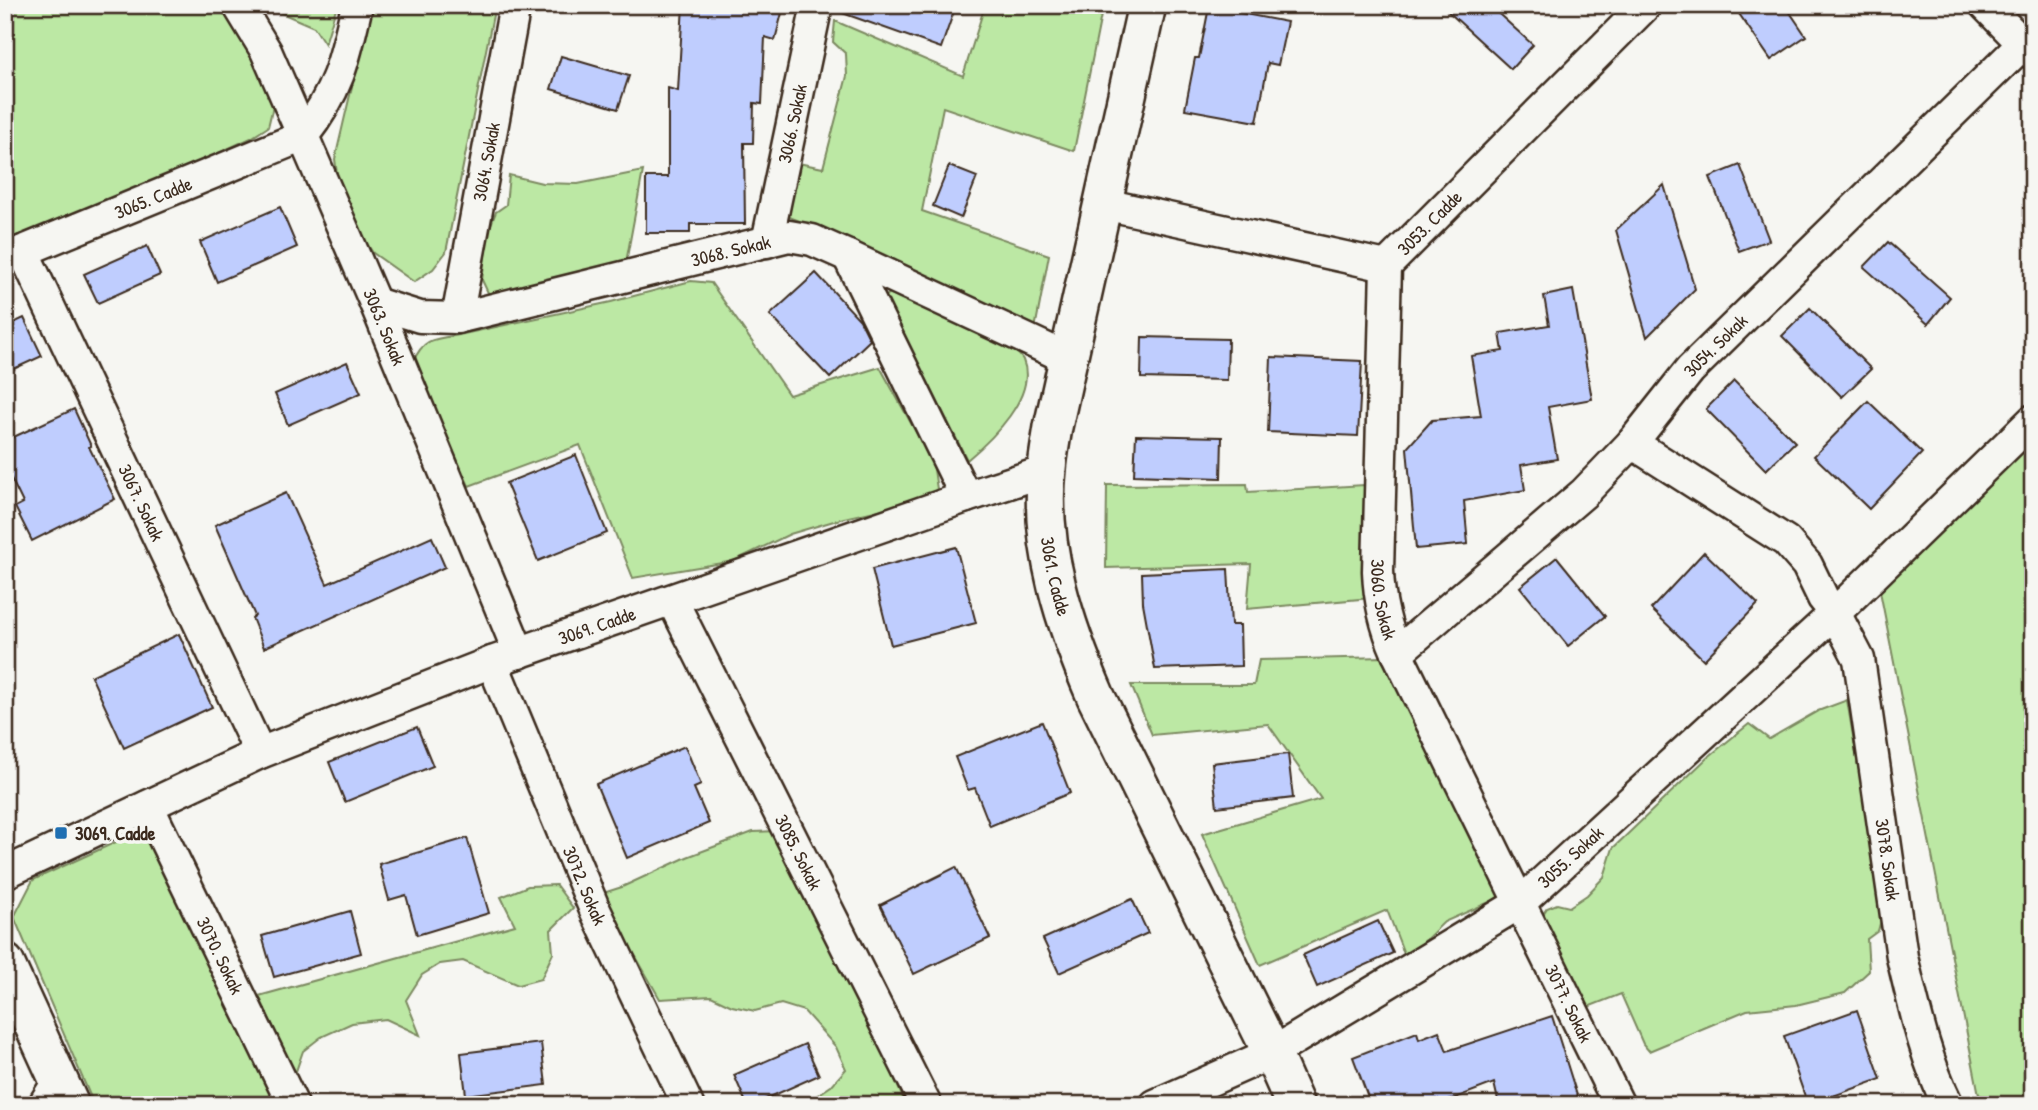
<svg xmlns="http://www.w3.org/2000/svg" width="2038" height="1110" viewBox="0 0 2038 1110" font-family="'Patrick Hand',sans-serif">
<style>
.green{fill:#bce8a4;stroke:#7c8961;stroke-width:2}
.building{fill:#bfcdfe;stroke:#3b2a1e;stroke-width:2}
.lines{fill:none;stroke-linecap:round;stroke-linejoin:round}
.service-casing{stroke:#3b2a1e;stroke-width:19}
.minor-casing{stroke:#3b2a1e;stroke-width:35}
.tertiary-casing{stroke:#3b2a1e;stroke-width:42}
.service{stroke:#f6f6f2;stroke-width:14}
.minor{stroke:#f6f6f2;stroke-width:30}
.tertiary{stroke:#f6f6f2;stroke-width:37}
.poi-dot{fill:#1f6fb2;stroke:#f6f6f2;stroke-width:2.5}
.labels{text-anchor:middle;stroke-width:7;stroke-linejoin:round;paint-order:stroke}
.street-label{font-size:19px;fill:#3b2a1e;stroke:#f6f6f2}
.poi-label{font-size:19px;font-weight:bold;fill:#3b2a1e;stroke:#f6f6f2;text-anchor:start}
</style>
<rect width="100%" height="100%" fill="#f6f6f2"/>
<filter id="ink" filterUnits="userSpaceOnUse"><feTurbulence type="fractalNoise" baseFrequency=".0143" numOctaves="2"/><feDisplacementMap in="SourceGraphic" scale="14" xChannelSelector="R" yChannelSelector="G"/><feConvolveMatrix kernelMatrix="1 2 1 2 8 2 1 2 1" color-interpolation-filters="sRGB"/></filter>
<g filter="url(#ink)">
<g class="green">
<path d="M5,5H222L238,23L273,106L268,127L251,138L102,207L22,234L5,242Z"/>
<path d="M263,5H337L325,44L314,27Z"/>
<path d="M371,5H495L446,252L433,269L414,282L373,253L350,218L339,190L335,159Z"/>
<path d="M985,5H1103L1074,151L943,107L922,211L1049,255L1035,329L829,233L787,216L798,163L823,168L847,76L846,54L833,42L835,21L963,76Z"/>
<path d="M643,171L625,268L517,294L489,295L482,280L488,232L496,212L506,205L509,175L542,183L578,184Z"/>
<path d="M691,281L711,283L789,395L880,367L933,463L937,489L924,500L844,518L790,534L734,561L633,578L580,445L469,486L413,362C423,340 431,339 454,336L611,302Z"/>
<path d="M891,292L1012,347C1015,351 1021,356 1023,360C1038,396 991,440 967,460L885,297Z"/>
<path d="M2033,439V1105H2007L1979,1095L1879,586Z"/>
<path d="M1247,484L1248,492L1364,485L1371,598L1247,609L1251,564L1106,568L1107,485Z"/>
<path d="M1385,657L1501,897L1444,922L1406,959L1387,910L1260,965L1202,834L1321,799L1268,724L1152,735L1131,685H1254L1259,660Z"/>
<path d="M1847,700L1883,913L1878,931L1867,939L1869,971L1845,993L1796,1005L1747,1010L1649,1051L1643,1044L1621,994L1588,1007L1567,964L1552,946L1541,917L1547,908L1557,904L1569,907L1587,895L1604,877L1613,848L1707,758L1749,724L1769,739L1818,711Z"/>
<path d="M140,831L150,837L277,1105H94L14,917L33,880Z"/>
<path d="M776,831L880,1045L906,1105H803L831,1086L846,1069L836,1047L804,1011L781,1004L755,1011L732,1006L711,996L660,999L600,894L622,887L687,857L753,832Z"/>
<path d="M556,885L573,908L551,930L553,953L541,979L518,985L463,961L440,964L422,975L406,1000L420,1035L386,1019L352,1023L321,1037L303,1051L295,1074L259,996L515,925L501,897L528,886Z"/>
</g>
<g class="building">
<path d="M683,5H784L775,40L765,37L762,104L754,103L753,143H744L745,224H690V233H646V177H668V88L678,91Z"/>
<path d="M834,5H937L954,11L941,48L834,10Z"/>
<path d="M1441,5H1489L1533,45L1511,69Z"/>
<path d="M1733,5H1785L1806,36L1771,60Z"/>
<path d="M1209,7L1287,22L1278,65L1268,63L1257,122L1185,109L1195,58H1199Z"/>
<path d="M561,56L629,76L618,109L551,89Z"/>
<path d="M1740,165L1769,240L1739,251L1710,177Z"/>
<path d="M949,166L977,177L961,218L933,206Z"/>
<path d="M1664,185L1695,289L1647,337L1616,230Z"/>
<path d="M280,207L297,247L217,282L200,242Z"/>
<path d="M1888,242L1950,297L1928,324L1864,267Z"/>
<path d="M147,246L160,275L98,303L84,274Z"/>
<path d="M816,273L860,320L870,340L830,378L770,315Z"/>
<path d="M1573,290L1592,399L1548,407L1557,459L1521,465L1525,490L1464,501L1468,544L1416,549L1407,448L1432,420L1481,416L1471,356L1503,351L1500,333L1549,325L1544,296Z"/>
<path d="M1810,308L1871,369L1842,397L1782,336Z"/>
<path d="M24,318L42,356L5,373V327Z"/>
<path d="M1142,337L1228,339L1227,380L1141,378Z"/>
<path d="M1271,357L1362,361L1358,436L1268,432Z"/>
<path d="M347,362L361,393L288,425L275,394Z"/>
<path d="M1734,381L1795,442L1766,470L1706,409Z"/>
<path d="M1868,401L1922,453L1869,509L1814,456Z"/>
<path d="M74,409L91,446L89,447L115,499L32,541L15,507L23,503L5,466V441Z"/>
<path d="M1136,435L1222,437L1221,478L1134,475Z"/>
<path d="M576,455L607,533L538,561L506,483Z"/>
<path d="M286,493L327,584L432,537L445,567L264,648L252,618L255,616L215,525Z"/>
<path d="M956,547L976,623L891,645L872,569Z"/>
<path d="M1704,552L1758,604L1704,660L1651,609Z"/>
<path d="M1557,557L1605,616L1568,646L1520,587Z"/>
<path d="M1228,569L1231,625H1240L1241,666L1155,669L1143,603L1142,573Z"/>
<path d="M179,634L212,707L124,748L91,676Z"/>
<path d="M1042,722L1070,793L990,826L975,788L968,790L955,757Z"/>
<path d="M417,727L433,766L345,802L329,762Z"/>
<path d="M685,746L701,785L694,788L709,823L627,858L596,784Z"/>
<path d="M1288,754L1293,798L1217,807L1212,763Z"/>
<path d="M467,838L489,913L417,935L406,895L389,900L379,864Z"/>
<path d="M956,867L990,938L914,974L880,905Z"/>
<path d="M1132,899L1148,933L1059,973L1043,939Z"/>
<path d="M350,911L361,953L274,977L262,936Z"/>
<path d="M1378,921L1393,953L1317,987L1303,955Z"/>
<path d="M1857,1010L1881,1079L1808,1105L1784,1036Z"/>
<path d="M1552,1016L1580,1105H1499L1494,1083L1437,1105H1371L1353,1057L1417,1032L1419,1039L1439,1031L1447,1051Z"/>
<path d="M541,1043L546,1085L466,1095L461,1053Z"/>
<path d="M805,1044L819,1075L752,1105H747L734,1075Z"/>
</g>
<g class="lines">
<g class="service-casing">
<path id="service" d="M34,1105L52,1076"/>
</g>
<g class="minor-casing">
<g id="minor">
<path id="s1" d="M238,5L266,51L303,136L375,303L519,653"/>
<path d="M1985,5L2033,54"/>
<path id="s2" d="M1104,204L1386,266L1646,5"/>
<path id="s3" d="M767,242L817,5"/>
<path id="s4" d="M23,251L260,753"/>
<path d="M848,256L966,497"/>
<path id="s5" d="M6,258L303,136C338,92 345,59 357,5"/>
<path id="s6" d="M1386,266L1378,571C1379,600 1385,626 1397,653L1619,1105"/>
<path id="s7" d="M375,303L420,317L457,318L789,236L812,240L848,256L1069,359"/>
<path id="s8" d="M457,318L515,5"/>
<path id="s9" d="M1632,443L1786,541L1807,565L1823,598L1835,613L1859,659L1902,957C1914,1006 1925,1059 1948,1105"/>
<path id="s10" d="M672,600L926,1105"/>
<path id="s11" d="M1397,653L1584,493L1632,443L1690,370L2033,34"/>
<path id="s12" d="M492,662L595,910L688,1105"/>
<path id="s13" d="M148,806L293,1105"/>
<path id="s14" d="M5,873L260,753L492,662L966,497L1046,471"/>
<path id="s15" d="M1155,1105L1272,1053L1520,903L1835,613L2033,420"/>
</g>
</g>
<g class="tertiary-casing">
<g id="tertiary">
<path id="s16" d="M1147,5L1053,427C1051,441 1048,455 1047,469C1038,547 1066,628 1096,697L1272,1053L1295,1105"/>
<path d="M5,963L70,1105"/>
</g>
</g>
<use href="#service" class="service"/>
<use href="#minor" class="minor"/>
<use href="#tertiary" class="tertiary"/>
</g>
</g>
<rect class="poi-dot" x="54" y="826" width="14" height="14" rx="3.5"/>
<g class="labels">
<g class="street-label">
<text dy="7" stroke="none"><textPath href="#s3" startOffset="121">3066. Sokak</textPath></text>
<text dy="7" stroke="none"><textPath href="#s8" startOffset="159">3064. Sokak</textPath></text>
<text dy="7" stroke="none"><textPath href="#s5" startOffset="159">3065. Cadde</textPath></text>
<text dy="7" stroke="none"><textPath href="#s2" startOffset="350">3053. Cadde</textPath></text>
<text dy="7" stroke="none"><textPath href="#s7" startOffset="366">3068. Sokak</textPath></text>
<text dy="7" stroke="none"><textPath href="#s1" startOffset="354">3063. Sokak</textPath></text>
<text dy="7" stroke="none"><textPath href="#s11" startOffset="444">3054. Sokak</textPath></text>
<text dy="7" stroke="none"><textPath href="#s4" startOffset="278">3067. Sokak</textPath></text>
<text dy="7" stroke="none"><textPath href="#s16" startOffset="583">3061. Cadde</textPath></text>
<text dy="7" stroke="none"><textPath href="#s6" startOffset="334">3060. Sokak</textPath></text>
<text dy="7" stroke="none"><textPath href="#s14" startOffset="642">3069. Cadde</textPath></text>
<text dy="7" stroke="none"><textPath href="#s10" startOffset="282">3085. Sokak</textPath></text>
<text dy="7" stroke="none"><textPath href="#s15" startOffset="486">3055. Sokak</textPath></text>
<text dy="7" stroke="none"><textPath href="#s9" startOffset="525">3078. Sokak</textPath></text>
<text dy="7" stroke="none"><textPath href="#s12" startOffset="242">3072. Sokak</textPath></text>
<text dy="7" stroke="none"><textPath href="#s13" startOffset="166">3070. Sokak</textPath></text>
<text dy="7" stroke="none"><textPath href="#s6" startOffset="780">3077. Sokak</textPath></text>
</g>
<g class="poi-label">
<text x="75" y="840">3069. Cadde</text>
</g>
</g>
<rect width="2038" height="1110" fill="none" stroke="#f6f6f2" stroke-width="28"/>
<rect x="14" y="14" width="2010" height="1082" fill="none" stroke="#3b2a1e" stroke-width="2.5" filter="url(#ink)"/>
</svg>
